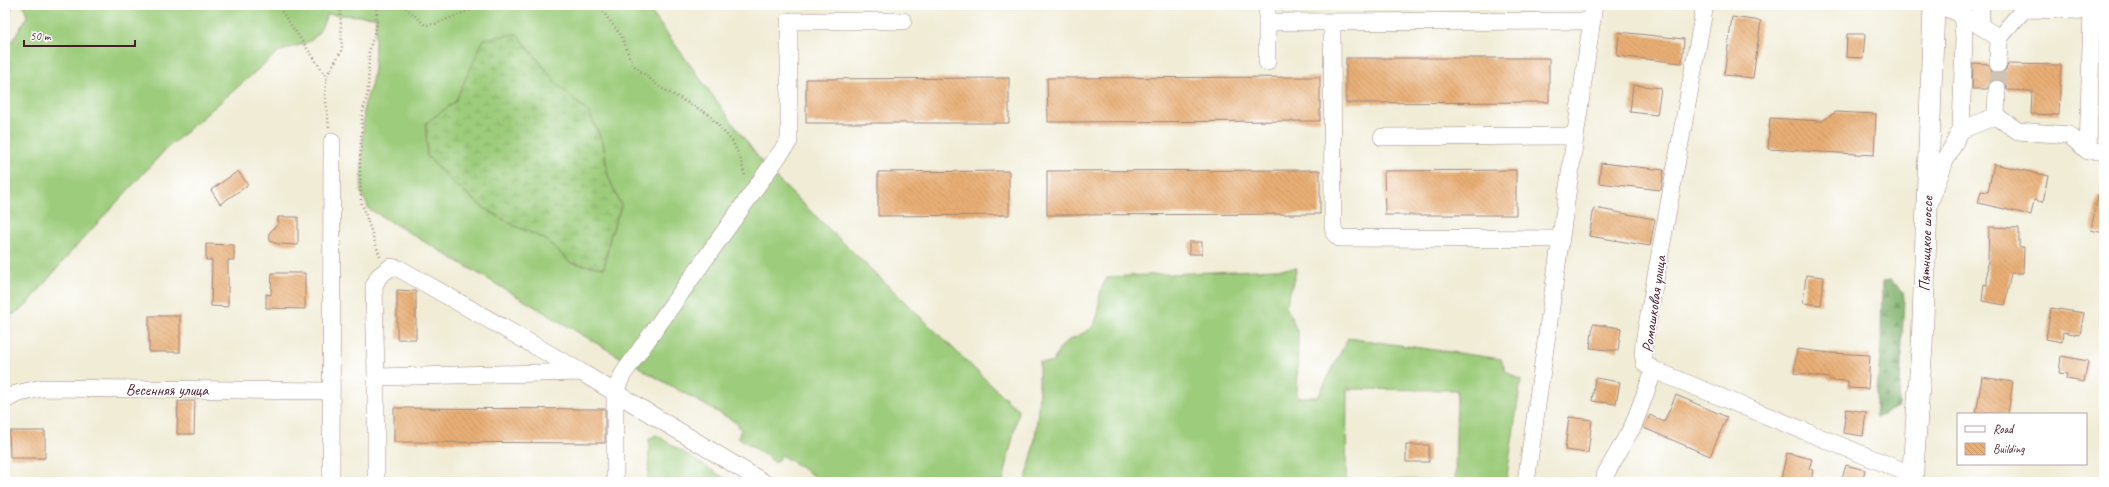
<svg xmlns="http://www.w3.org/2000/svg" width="2109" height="487" viewBox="0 0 2109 487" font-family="Caveat,sans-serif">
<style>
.grass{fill:#9dcc7b;stroke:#747653;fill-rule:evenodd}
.forest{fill:url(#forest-firs);stroke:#64684b}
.wetland{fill:url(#wetland-marsh);stroke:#747653}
.building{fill:url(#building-back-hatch)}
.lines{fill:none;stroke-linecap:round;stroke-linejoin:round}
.minor-tunnel{stroke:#cfc3b4;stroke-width:17;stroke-dasharray:17 8;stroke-linecap:butt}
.minor-casing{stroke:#9d8680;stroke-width:18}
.major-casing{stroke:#9d8680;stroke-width:22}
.path{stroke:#9d8680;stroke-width:2.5;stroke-dasharray:1 3;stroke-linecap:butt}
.minor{stroke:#fff;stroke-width:17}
.major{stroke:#fff;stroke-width:21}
.labels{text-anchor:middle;stroke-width:3;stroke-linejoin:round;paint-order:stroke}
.street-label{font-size:16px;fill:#4a1f2b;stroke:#fff}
</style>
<defs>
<pattern id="forest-firs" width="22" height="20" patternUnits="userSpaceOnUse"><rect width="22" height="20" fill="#7eb06b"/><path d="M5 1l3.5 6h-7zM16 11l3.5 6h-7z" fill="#698f58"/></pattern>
<pattern id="wetland-marsh" width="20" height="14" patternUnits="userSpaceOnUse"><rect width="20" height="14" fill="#9dcc7b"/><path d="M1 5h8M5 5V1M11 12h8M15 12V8" fill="none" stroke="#89af6a"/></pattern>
<pattern id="building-back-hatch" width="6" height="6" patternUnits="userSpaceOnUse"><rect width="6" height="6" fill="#e8ae74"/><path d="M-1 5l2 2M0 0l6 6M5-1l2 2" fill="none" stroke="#c89565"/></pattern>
</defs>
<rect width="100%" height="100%" fill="#fff"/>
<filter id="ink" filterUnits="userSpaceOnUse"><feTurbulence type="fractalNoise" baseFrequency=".025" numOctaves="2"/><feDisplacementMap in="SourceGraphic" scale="8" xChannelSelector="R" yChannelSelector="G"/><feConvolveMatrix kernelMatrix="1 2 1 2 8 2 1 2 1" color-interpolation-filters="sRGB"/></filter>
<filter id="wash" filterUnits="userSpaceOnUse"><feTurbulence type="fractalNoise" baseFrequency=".012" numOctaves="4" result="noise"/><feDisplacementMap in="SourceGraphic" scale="16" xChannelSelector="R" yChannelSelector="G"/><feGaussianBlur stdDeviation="0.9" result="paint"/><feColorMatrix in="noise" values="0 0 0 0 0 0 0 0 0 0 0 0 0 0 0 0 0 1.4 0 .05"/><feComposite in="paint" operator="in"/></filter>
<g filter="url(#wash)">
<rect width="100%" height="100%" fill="#f0ecd6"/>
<g class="grass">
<path d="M24,5H646L766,168L625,360L369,209L361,192L364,106L371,86L374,69L376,17L327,14C315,49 306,40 277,53L165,150L70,253L25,307L5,319V58L9,46L27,17ZM517,34L558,85L589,113L603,143L608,176L621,206L610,237L604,268L571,263L545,239L515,226L484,208L452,182L427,156L426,123L455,102Z"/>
<path d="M772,176L775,177L1010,403L1019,409L1003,482H824L781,455L776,463L738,437L741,430L737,423L643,370L636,364Z"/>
<path d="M1297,268L1286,306L1298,333L1297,397H1318L1348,338L1501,359L1506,372L1521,380L1506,482H1455L1457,390L1347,389L1346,480H1416V482H1025C1037,443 1040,402 1039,362L1051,363C1057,358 1057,350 1063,345C1072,335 1090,335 1095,322C1103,305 1094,296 1108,277Z"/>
<path d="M656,435L731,482H648L649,439Z"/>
</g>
<path class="forest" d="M1890,280L1903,291L1904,299L1899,406L1877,418L1875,416L1881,344L1882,281Z"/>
<path class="wetland" d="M517,34L558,85L589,113L603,143L608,176L621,206L610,237L604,268L571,263L545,239L515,226L484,208L452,182L427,156L426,123L455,102L484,39Z"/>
<g id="blocks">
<g class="building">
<path d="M1732,17L1761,21L1753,78L1724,75Z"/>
<path d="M1619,32L1684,39L1682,63L1617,56Z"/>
<path d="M1847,34H1865L1863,58L1846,57Z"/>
<path d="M1346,58H1549V102L1346,103Z"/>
<path d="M1973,63L1988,64L1992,72L1998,74L2006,70L2008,64L2061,65L2059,115L2031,114L2032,91L2007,90L2006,84L1998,79L1992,80L1987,89H1972Z"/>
<path d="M1320,77V121L1048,122L1047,78Z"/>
<path d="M1009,78V123H806V79Z"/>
<path d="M1633,85L1661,88L1657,115L1630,112Z"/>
<path d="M1836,112L1876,114L1874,155L1768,149L1770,118L1822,121Z"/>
<path d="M1601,163L1664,170L1661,190L1599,183Z"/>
<path d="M1994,164L2048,176L2043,202L2034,200L2031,215L1978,203L1981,191L1988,192Z"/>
<path d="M1320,170V214L1047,215V171Z"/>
<path d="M1516,170V215H1385L1384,171Z"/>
<path d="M238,171L248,185L220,204L211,190Z"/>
<path d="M1009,171V215L878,216V172Z"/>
<path d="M2098,195L2104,196V233L2091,230Z"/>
<path d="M1594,208L1655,219L1650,246L1589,236Z"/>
<path d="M278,217H298V245L278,244L270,241L269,233L278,224Z"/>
<path d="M1989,227L2019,228V247H2024L2023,273H2011L2005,305L1982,301L1984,284L1987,285Z"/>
<rect x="1189" y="242" width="13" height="12"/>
<path d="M206,244L234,245V260H228V307L211,306L212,260H206Z"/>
<path d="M272,273H305V309L266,308V294L271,295Z"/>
<path d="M1806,275L1824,277L1821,305L1803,303Z"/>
<path d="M397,290L416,291V339H397Z"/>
<path d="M2051,308L2084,313L2080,335L2063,332L2062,342L2046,339Z"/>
<rect x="149" y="316" width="31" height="36"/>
<path d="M1593,324L1621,328L1618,351L1590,348Z"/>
<path d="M1797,349L1830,353L1870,355L1868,389L1848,388V381L1829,380V378L1794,373Z"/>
<path d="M2061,356L2088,361L2084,382L2066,379L2067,374L2059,373Z"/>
<path d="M1982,377L2013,382L2008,414H1976Z"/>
<path d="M1595,378L1620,382L1616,404L1592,401Z"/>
<path d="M1676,395L1727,417L1710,456L1644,428L1650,415L1664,422Z"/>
<path d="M178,401H195L194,434H177Z"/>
<path d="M394,408L605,409V443L394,442Z"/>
<path d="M1846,409L1866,412L1863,436L1843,433Z"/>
<path d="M1569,417L1592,420L1588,453L1565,450Z"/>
<path d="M9,431H45V458H10Z"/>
<rect x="1406" y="445" width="23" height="17"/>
<path d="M1787,453L1812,459L1809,469L1813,470L1811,482H1780Z"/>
<path d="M1846,465L1865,470L1862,482H1841Z"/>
</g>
</g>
</g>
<g filter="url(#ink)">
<use href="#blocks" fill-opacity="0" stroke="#9d8680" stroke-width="1"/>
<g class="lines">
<path class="minor-tunnel" d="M1997,89L1998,64"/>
<g class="minor-casing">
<g id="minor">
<path d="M1267,5V62"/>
<path d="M1705,5L1644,342L1643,354L1645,364L1654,370L1913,475"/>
<path d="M1937,5L1962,14L1999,38"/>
<path d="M2092,11L2088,151H2104"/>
<path d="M1267,22L1591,21"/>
<path d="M1332,22L1333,225L1334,233L1339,238L1560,239"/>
<path d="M1980,26L1981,5"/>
<path d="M1998,64L1999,38L2024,9L2104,11"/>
<path d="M1996,116L2018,131L2069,135L2088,151"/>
<path d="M1961,130L1964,38L1962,14"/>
<path d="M1382,137L1575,136"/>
<path d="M1930,202L1945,161L1961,130L1996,116L1997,89"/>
<path d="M376,377L374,286L379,276L391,267L400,269L581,372"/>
<path d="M5,400L16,394L42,388L330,391"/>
<path d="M1605,475L1633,426L1654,370"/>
<path d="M331,482L332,142"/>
<path d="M376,482V377L581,372L763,482"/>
<path d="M615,482V391L623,374L789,141V21H903"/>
<path d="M1526,482L1594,5"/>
</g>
</g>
<g class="major-casing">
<path id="major" d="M1912,482L1922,347L1934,5"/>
</g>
<g class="path">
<path d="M277,5L327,77"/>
<path d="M376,5L377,23L369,52L368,92L362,115L360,164L361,201L380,257"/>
<path d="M403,5L425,25L435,24L482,5"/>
<path d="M598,5L622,37L632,64L661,88L708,114L732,141L740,157L745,176"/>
<path d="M5,21L12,5"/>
<path d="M329,127L325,94L327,75L342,50L340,5"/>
</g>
<use href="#minor" class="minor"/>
<use href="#major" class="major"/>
</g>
</g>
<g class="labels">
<g class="street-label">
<text transform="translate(1925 244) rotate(-88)" y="6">Пятницкое шоссе</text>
<text transform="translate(1653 304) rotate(-82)" y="6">Ромашковая улица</text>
<text x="167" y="395">Весенняя улица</text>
</g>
</g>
<rect width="2109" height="487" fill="none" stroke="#fff" stroke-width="20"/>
<rect x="1957" y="413" width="130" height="52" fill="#ffffff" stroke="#b7a5aa"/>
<rect x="1965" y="426" width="20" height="6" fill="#ffffff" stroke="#b7a5aa"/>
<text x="1993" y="433" font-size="12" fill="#4a1f2b">Road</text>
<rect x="1965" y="443" width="20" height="12" fill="url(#building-back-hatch)" stroke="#b7a5aa"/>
<text x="1993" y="453" font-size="12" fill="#4a1f2b">Building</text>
<path d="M24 40v6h111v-6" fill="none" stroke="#4a1f2b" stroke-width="2"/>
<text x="30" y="40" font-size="12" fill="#4a1f2b" stroke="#ffffff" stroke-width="3" paint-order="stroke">50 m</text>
</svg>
